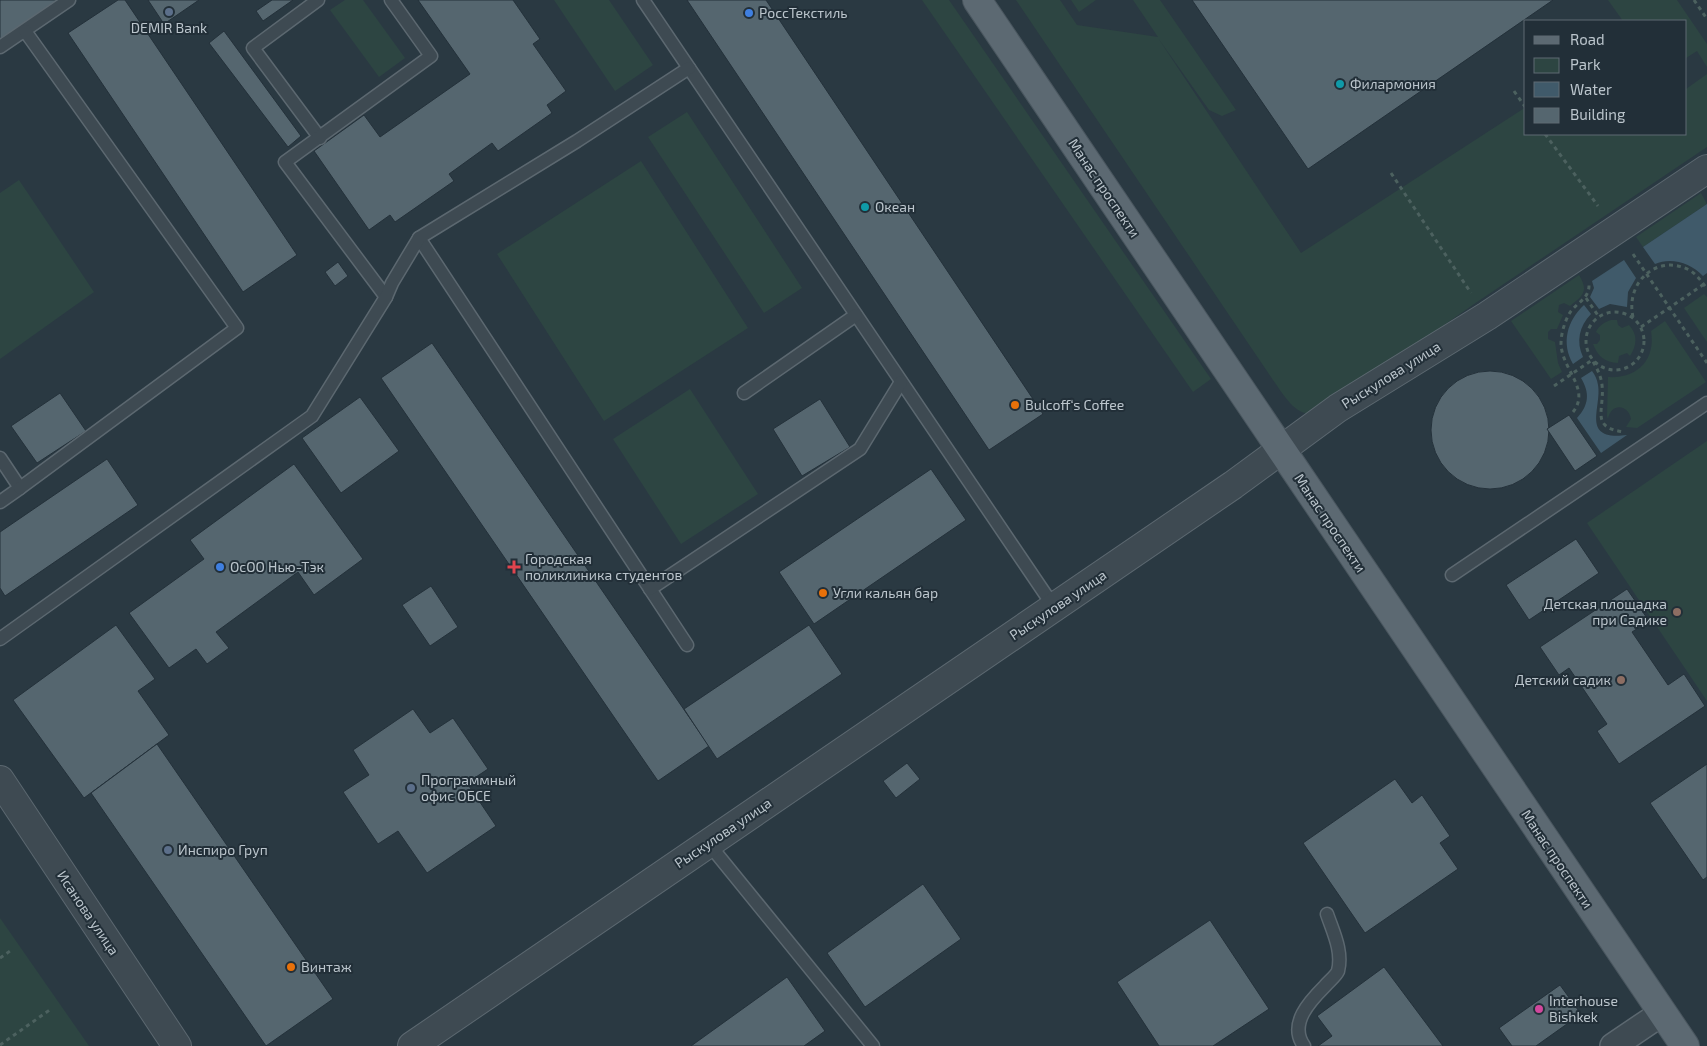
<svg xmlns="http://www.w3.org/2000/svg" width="1707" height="1046" viewBox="0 0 1707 1046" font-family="'Exo 2',sans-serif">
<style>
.green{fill:#2d4542}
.water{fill:#405a6a}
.building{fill:#55666f;stroke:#24313a}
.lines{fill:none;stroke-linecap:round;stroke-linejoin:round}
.service-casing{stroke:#5c6870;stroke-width:15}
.minor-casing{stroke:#5c6870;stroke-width:28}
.tertiary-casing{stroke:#5c6870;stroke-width:30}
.primary-casing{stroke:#4a565f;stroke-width:30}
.path{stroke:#4c615f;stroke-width:3;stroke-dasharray:4 4;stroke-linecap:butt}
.service{stroke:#3e4a52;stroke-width:12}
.minor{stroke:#3e4a52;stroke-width:25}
.tertiary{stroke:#3e4a52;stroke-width:28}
.primary{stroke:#5c6972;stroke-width:28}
.service-dot{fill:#5c6f8a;stroke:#222f38;stroke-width:2}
.shop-dot{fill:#3f7fe0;stroke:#222f38;stroke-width:2}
.culture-dot{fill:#0f9aa8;stroke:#222f38;stroke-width:2}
.food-dot{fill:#e8710a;stroke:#222f38;stroke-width:2}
.health-dot{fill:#e0444e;stroke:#222f38;stroke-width:2}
.education-dot{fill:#8d6e63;stroke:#222f38;stroke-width:2}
.hotel-dot{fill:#d1479c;stroke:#222f38;stroke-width:2}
.labels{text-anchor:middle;stroke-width:4;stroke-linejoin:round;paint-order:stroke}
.poi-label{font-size:14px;fill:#bbc5cc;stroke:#222f38;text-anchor:start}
.street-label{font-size:14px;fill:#bbc5cc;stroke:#222f38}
</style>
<rect width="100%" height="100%" fill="#2a3942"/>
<g class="green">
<path d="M345,0H363L405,58L379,77L330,10Z"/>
<path d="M554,0H609L653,65L615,91Z"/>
<path d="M922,0H949L1211,379L1193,392Z"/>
<path d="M1016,0H1060L1077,25L1158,37L1133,0H1160L1236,110L1222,116L1209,110L1158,38L1301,253L1526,107V134H1686V89L1707,74V147L1477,302L1334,402C1327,405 1320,411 1313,413C1296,418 1281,391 1273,380Z"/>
<path d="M1071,0H1096L1079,12Z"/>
<path d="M1608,0H1677L1707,44V67L1697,51L1686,58V21H1623Z"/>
<path d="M687,112L802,288L764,313L648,137Z"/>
<path d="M641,161L748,328L604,421L497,254Z"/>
<path d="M19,180L94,292L0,359V193Z"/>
<path d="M1701,193L1707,204L1643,247L1636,237Z"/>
<path d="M1579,275C1589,291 1583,296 1570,306L1564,303L1559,305L1558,312L1563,315L1557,329H1551L1548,332V339L1555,342L1558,363L1562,372L1551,379L1511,321Z"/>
<path d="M1704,294L1707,297V342L1684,308Z"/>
<path d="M1611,320H1617L1618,325L1622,328L1629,325C1638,335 1637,345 1630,356L1627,353L1619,356L1618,363C1605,362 1598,357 1593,344H1597L1600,340V335L1596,332C1599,325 1605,322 1611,320Z"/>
<path d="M1665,321L1706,382L1637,428L1626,427L1631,419C1628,404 1611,403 1608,419L1607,416L1608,377C1637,379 1656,360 1651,331Z"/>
<path d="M690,389L758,494L681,544L613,439Z"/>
<path d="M1707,441V701L1587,523Z"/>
<path d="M0,918L89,1046H0Z"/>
</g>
<g class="water">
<path d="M1707,204V273L1703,276C1691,263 1671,257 1655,264L1643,247Z"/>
<path d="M1624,260L1636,278L1628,292L1627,307L1610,304L1599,309L1590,297L1594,288L1592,281Z"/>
<path d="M1584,305L1591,314C1579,326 1576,342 1583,357L1573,364C1561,343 1567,321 1584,305Z"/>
<path d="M1592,371C1595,375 1597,379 1598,385C1602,408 1580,441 1627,435L1601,453L1577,418C1589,405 1590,393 1581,378Z"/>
</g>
<g class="building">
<path d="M0,0H60L0,41Z"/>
<path d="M118,0H125L297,255L243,292L68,33Z"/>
<path d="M148,0H199L164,24Z"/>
<path d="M272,0H293L263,21L256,11Z"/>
<path d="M418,0H513L540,39L533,44L566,91L547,105L552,113L498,151L492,143L449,174L454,181L395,222L390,215L369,230L314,151L364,115L380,137L470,74Z"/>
<path d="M687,0H766L1043,414L989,450Z"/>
<path d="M1192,0H1553L1308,169Z"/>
<path d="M224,31L301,136L288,147L209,43Z"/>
<path d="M338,262L348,276L335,286L325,272Z"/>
<path d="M432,343L709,746L658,781L381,378Z"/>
<circle cx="1490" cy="430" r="59"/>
<path d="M60,393L86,431L37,463L11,426Z"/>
<path d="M360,397L399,451L341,493L302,438Z"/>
<path d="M820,399L850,447L802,476L773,429Z"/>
<path d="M1569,415L1597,456L1575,471L1547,429Z"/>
<path d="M107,459L138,505L5,596L0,588V532Z"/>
<path d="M294,464L363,559L314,595L298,572L216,632L229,648L207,664L196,649L169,668L129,613L204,559L190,540Z"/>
<path d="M931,469L966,520L814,624L779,572Z"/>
<path d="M1576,539L1599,573L1529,620L1506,585Z"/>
<path d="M431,586L458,627L430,646L402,605Z"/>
<path d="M1627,589L1649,621L1632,632L1668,685L1684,674L1705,706L1619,764L1597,731L1607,724L1569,668L1559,675L1540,647Z"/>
<path d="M116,625L155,679L138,691L169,735L84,798L13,700Z"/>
<path d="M809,625L842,674L717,759L684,709Z"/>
<path d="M413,709L430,733L453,718L488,769L467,783L496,826L427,873L398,831L378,844L343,792L369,775L353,750Z"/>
<path d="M157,744L333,999L266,1046L91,793Z"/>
<path d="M907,763L920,779L896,798L883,781Z"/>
<path d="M1707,764V877L1703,880L1650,803Z"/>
<path d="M1395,779L1412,803L1422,795L1450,836L1440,843L1458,869L1365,933L1303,843Z"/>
<path d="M923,884L961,939L865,1007L827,953Z"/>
<path d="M1210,920L1269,1009L1213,1046H1159L1117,982Z"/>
<path d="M1384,967L1443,1046H1318L1332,1036L1317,1016Z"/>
<path d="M787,977L825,1031L804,1046H691Z"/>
<path d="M1560,985L1581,1014L1536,1046H1512L1499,1028Z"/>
</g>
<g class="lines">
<g class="service-casing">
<g id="service">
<path d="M318,0L253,48L320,138"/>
<path d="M643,0L1054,607"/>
<path d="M0,47L69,0"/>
<path d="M419,238L687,645"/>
<path d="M386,297L285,162L431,56L391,0"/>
<path d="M744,393L856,315"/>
<path d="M0,458L20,488L0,502"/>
<path d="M20,488L237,328L25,31"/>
<path d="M1452,575L1707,403"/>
<path d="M650,589L860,449L901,382"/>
<path d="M0,639L312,416L386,297L392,283L419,238L577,141L689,68"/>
<path d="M708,843L873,1046"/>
<path d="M1304,1046C1288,1024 1310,1001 1325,986C1329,981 1336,976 1338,971C1343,951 1333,932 1327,914"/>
</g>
</g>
<g class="minor-casing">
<path id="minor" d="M1613,1046L1662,1013"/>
</g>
<g class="tertiary-casing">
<g id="tertiary">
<path d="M0,780L177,1046"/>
<path d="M412,1046L1233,485L1338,408L1487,316L1707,169"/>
</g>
</g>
<g class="primary-casing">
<path id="primary" d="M977,0L1685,1046"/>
</g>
<g class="path">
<path d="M1694,0L1707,19"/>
<path d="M1514,91L1526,108"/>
<path d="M1545,134L1598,206"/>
<path d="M1391,173L1471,293"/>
<path d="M1633,254L1707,363"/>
<path d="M1586,298L1599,317"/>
<circle cx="1615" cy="341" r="29"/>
<path d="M1633,317C1625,282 1658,252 1691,271C1698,276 1702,282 1707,289"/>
<path d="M1641,327L1707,282"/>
<path d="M1554,386L1592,360C1597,368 1601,376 1602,385C1605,410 1589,428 1625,432"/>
<path d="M1573,412C1591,389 1562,370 1561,344C1561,333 1565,320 1571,311C1579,301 1590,298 1589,283"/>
<path d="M0,958L10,951"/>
<path d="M0,1045L51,1009"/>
</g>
<use href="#service" class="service"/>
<use href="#minor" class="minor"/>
<use href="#tertiary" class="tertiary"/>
<use href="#primary" class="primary"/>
</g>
<g class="service-dot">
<circle cx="169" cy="12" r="5"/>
<circle cx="411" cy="788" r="5"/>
<circle cx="168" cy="850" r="5"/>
</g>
<g class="shop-dot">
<circle cx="749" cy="13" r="5"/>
<circle cx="220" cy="567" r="5"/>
</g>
<g class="culture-dot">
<circle cx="1340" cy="84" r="5"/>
<circle cx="865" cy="207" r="5"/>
</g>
<g class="food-dot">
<circle cx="1015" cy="405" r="5"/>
<circle cx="823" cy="593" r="5"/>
<circle cx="291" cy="967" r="5"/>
</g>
<path class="health-dot" d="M511.5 559.5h5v5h5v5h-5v5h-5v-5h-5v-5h5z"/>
<g class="education-dot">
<circle cx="1677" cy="612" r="5"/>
<circle cx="1621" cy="680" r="5"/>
</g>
<circle class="hotel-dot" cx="1539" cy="1009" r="5"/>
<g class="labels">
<g class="poi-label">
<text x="759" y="18">РоссТекстиль</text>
<text x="169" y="33" text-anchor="middle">DEMIR Bank</text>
<text x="1350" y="89">Филармония</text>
<text x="875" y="212">Океан</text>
<text x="1025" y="410">Bulcoff‘s Coffee</text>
<text x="525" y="564">Городская<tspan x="525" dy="16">поликлиника студентов</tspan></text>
<text x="230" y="572">ОсОО Нью-Тэк</text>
<text x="833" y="598">Угли кальян бар</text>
<text x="1667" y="609" text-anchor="end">Детская площадка<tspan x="1667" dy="16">при Садике</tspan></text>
<text x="1611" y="685" text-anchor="end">Детский садик</text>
<text x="421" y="785">Программный<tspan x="421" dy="16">офис ОБСЕ</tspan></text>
<text x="178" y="855">Инспиро Груп</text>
<text x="301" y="972">Винтаж</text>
<text x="1549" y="1006">Interhouse<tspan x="1549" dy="16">Bishkek</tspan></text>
</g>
<g class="street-label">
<text transform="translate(1104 188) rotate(56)" y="5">Манас проспекти</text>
<text transform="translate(1391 375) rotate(-32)" y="5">Рыскулова улица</text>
<text transform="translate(1330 523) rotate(56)" y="5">Манас проспекти</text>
<text transform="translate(1058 605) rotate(-34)" y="5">Рыскулова улица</text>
<text transform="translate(723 833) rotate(-34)" y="5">Рыскулова улица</text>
<text transform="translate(1557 859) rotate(56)" y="5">Манас проспекти</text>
<text transform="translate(88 913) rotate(56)" y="5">Исанова улица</text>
</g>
</g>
<rect x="1524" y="20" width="162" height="115" fill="#222f38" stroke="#5f6b73"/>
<rect x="1534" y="36" width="25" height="8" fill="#5c6972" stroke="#5f6b73"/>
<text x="1570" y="45" font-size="15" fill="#bbc5cc">Road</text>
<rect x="1534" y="58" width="25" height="15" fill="#2d4542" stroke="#5f6b73"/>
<text x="1570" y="70" font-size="15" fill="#bbc5cc">Park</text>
<rect x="1534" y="82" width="25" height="15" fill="#405a6a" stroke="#5f6b73"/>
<text x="1570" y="95" font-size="15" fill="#bbc5cc">Water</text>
<rect x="1534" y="108" width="25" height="15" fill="#55666f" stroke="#5f6b73"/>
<text x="1570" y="120" font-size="15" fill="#bbc5cc">Building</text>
</svg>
